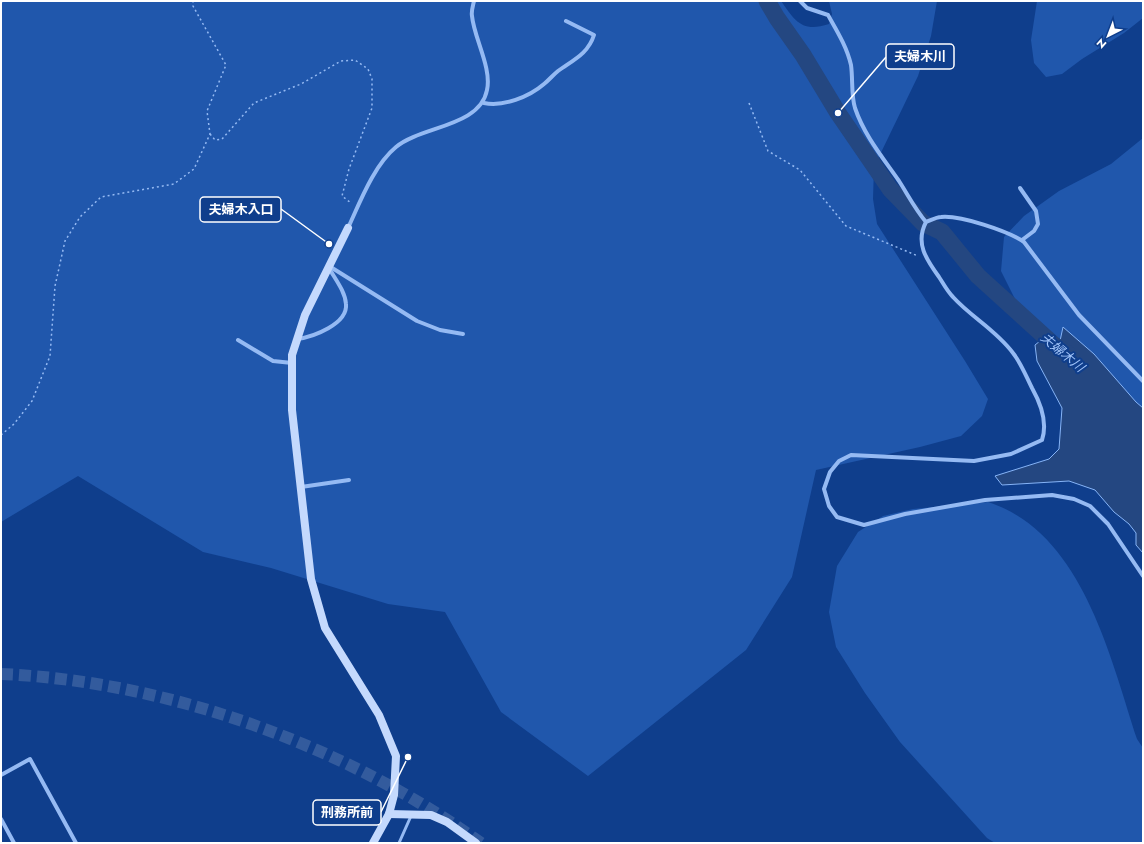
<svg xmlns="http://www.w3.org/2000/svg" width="1144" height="844" viewBox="0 0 1144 844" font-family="Jost,'Noto Sans JP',sans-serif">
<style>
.green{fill:#2057ac}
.water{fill:#244781;stroke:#86b4f7}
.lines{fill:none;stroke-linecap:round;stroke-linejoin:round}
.river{stroke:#244781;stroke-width:17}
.highway-tunnel{stroke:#335b9d;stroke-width:12;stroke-dasharray:12 6;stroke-linecap:butt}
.path{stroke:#95baf3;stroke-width:1.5;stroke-dasharray:2 3;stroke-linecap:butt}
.lane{stroke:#95baf3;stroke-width:3}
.street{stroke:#95baf3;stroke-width:4}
.secondary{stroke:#c4d9fd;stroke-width:8}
.labels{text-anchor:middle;stroke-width:4;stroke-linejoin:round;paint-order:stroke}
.water-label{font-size:13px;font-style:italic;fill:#a1c4fa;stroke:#0f3e8c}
.leader{fill:none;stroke:#fff;stroke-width:1.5}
.callout-dot{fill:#fff;stroke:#0f3e8c;stroke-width:1.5}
.callout{fill:#0f3e8c;stroke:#fff;stroke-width:1.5}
.callout-label{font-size:13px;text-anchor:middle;font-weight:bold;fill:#fff}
</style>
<rect width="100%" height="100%" fill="#0f3e8c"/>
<g class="green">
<path d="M1,1H781C795,21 802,33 829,24L832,14L829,1H937L931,36L918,76L874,167L873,199L877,224L965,361L988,399L982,416L961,436L920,447L816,470L792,577L746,650L588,776L501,712L445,612L388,604L271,568L203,552L78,476L1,522Z"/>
<path d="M1037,1H1143V18L1124,33L1082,59L1062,74L1046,77L1034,63L1031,40Z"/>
<path d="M1143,138V441L1045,345L1015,299L1001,271L1004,237L1024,216L1059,191L1111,164Z"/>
<path d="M988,502C1082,532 1110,656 1137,739L1143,748V843H995L987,838L900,742L865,693L836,647L829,612L837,566L858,532L883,516L913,509Z"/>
</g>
<path class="water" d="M1063,327L1094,354L1136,402L1143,408V553L1136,545V533L1129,524L1114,512L1095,490L1069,481L1002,485L995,476L1049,459L1059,449L1062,408L1037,361L1035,345L1040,341H1060Z"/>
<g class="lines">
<path class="river" d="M767,1L777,18L803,55L838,113L890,189L923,223L942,232L978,276L1054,345L1068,354"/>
<path class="highway-tunnel" d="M1,674C168,681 346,746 481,843"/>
<g class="path">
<path d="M1,2L4,1"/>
<path d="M749,103L768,151L800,170L846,226L918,256"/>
<path d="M210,134L215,140L222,139L254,103L301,84L341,61L355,60L368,69L372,79V108L349,169L342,196L351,203"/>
<path d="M1,435L14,424L32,401L50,356L55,286L65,241L80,217L101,197L174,184L194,169L210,134L207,111L226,65L193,6V1"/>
</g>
<path class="lane" d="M399,843L411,816"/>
<g class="street">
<path d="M800,1L807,8L828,15C837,31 847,47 851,65C853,79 851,95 855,108C864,135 883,158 899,181C908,195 915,209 926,222"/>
<path d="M484,103C503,107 529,97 544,84C549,80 553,75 558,71C573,60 588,54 594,35L566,21"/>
<path d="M1020,188L1036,211L1038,224L1034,231L1022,240"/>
<path d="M348,228C360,202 374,165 396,147C421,126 480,127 487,90C492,68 474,38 472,16C471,11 473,6 474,1"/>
<path d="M329,266L417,321L440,330L463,334"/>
<path d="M297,339C313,337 348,324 346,304C345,291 335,279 329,268"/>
<path d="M238,340L273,361L292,363"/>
<path d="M1143,381L1079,315L1024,242C1008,231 960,215 941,217C937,217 931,220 926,222C915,243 926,259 939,277C943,283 947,291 953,297C971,317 996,330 1013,353C1021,363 1026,376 1032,388C1041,404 1048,422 1042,440L1011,454L974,461L851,455L839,461L830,472L824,489L829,506L837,517L864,525L905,514L985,500L1052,495L1074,499L1090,506L1108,524L1143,576"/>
<path d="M301,487L349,480"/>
<path d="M1,775L30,759L76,843"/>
<path d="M1,819L14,843"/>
</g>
<g class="secondary">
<path d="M348,228L305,315L292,355V410L311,579L325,628L379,715L396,756L394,795L389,814L373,843"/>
<path d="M389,814L431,815L447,822L476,843"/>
</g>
</g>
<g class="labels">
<g class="water-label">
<text transform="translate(1063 352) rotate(40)" y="5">夫婦木川</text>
</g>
</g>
<path class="leader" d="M838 113L886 57M329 244L281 209M408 757L381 812"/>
<g class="callout-dot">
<circle cx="838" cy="113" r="4"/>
<circle cx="329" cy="244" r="4"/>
<circle cx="408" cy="757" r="4"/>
</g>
<g class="callout">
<rect x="886" y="44" width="68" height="25" rx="4"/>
<rect x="200" y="197" width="81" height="25" rx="4"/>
<rect x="313" y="800" width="68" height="25" rx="4"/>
</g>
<g class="callout-label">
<text x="920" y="61">夫婦木川</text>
<text x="241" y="214">夫婦木入口</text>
<text x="347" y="817">刑務所前</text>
</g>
<rect width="1144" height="844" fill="none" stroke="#ffffff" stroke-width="4"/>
<g transform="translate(1108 36) rotate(222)" stroke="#0f3e8c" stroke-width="3" paint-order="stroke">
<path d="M0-3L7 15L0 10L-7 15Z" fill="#ffffff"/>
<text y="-6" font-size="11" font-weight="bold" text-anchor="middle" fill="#ffffff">N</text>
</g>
</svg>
